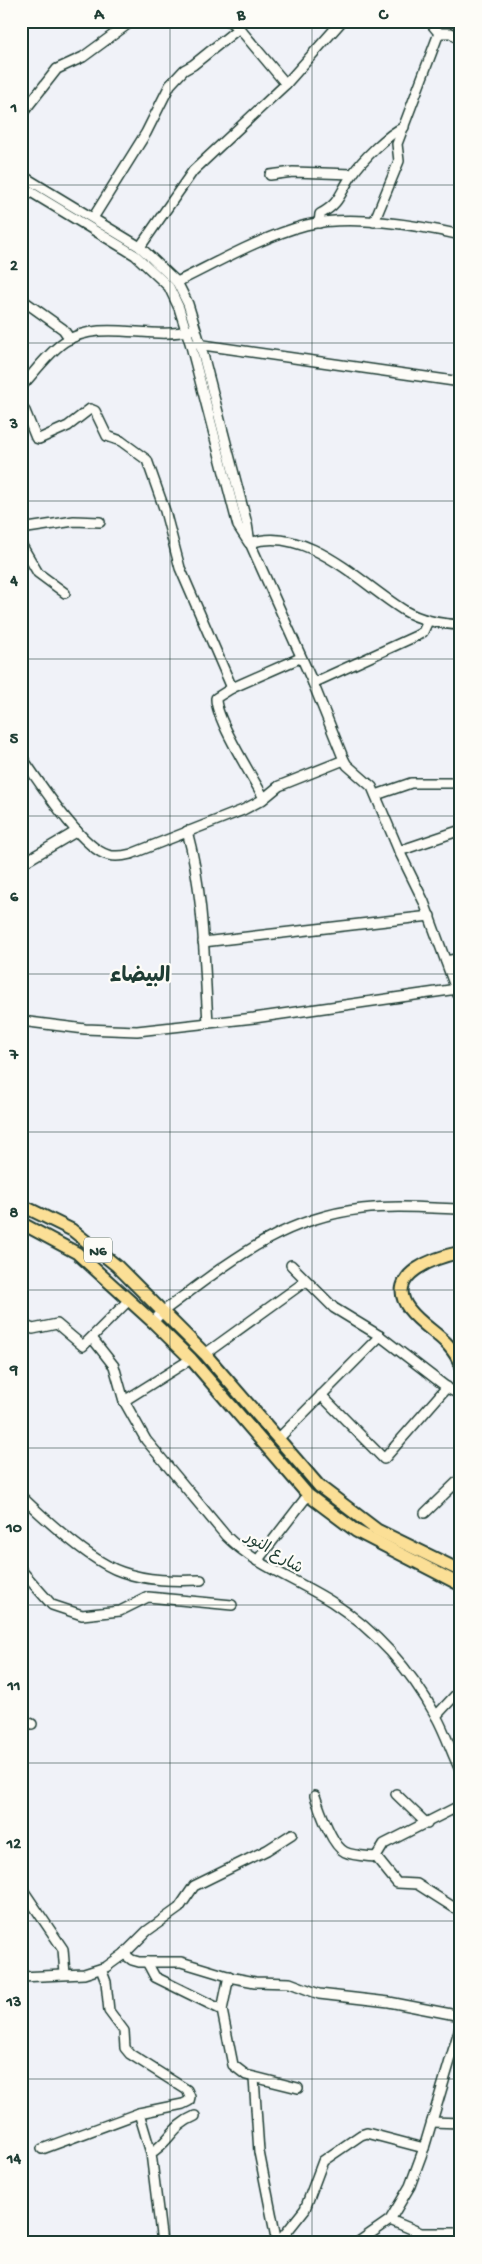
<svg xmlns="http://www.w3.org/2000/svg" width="482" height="2264" viewBox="0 0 482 2264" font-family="'Gochi Hand','Playpen Sans Arabic',sans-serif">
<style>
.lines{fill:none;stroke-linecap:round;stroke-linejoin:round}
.minor-casing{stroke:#1f3d34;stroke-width:12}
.major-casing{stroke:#1f3d34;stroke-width:15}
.minor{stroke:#fdfcf7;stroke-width:9}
.major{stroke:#fbdf96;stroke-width:11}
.grid{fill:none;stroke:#1f3d34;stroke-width:1;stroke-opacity:0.55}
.labels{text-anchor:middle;stroke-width:4.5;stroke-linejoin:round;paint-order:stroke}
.shield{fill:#fdfcf7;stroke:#62766e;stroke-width:1}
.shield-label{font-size:15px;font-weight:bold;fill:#1f3d34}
.street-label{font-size:16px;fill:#1f3d34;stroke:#fdfcf7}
.district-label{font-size:21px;font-weight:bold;fill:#1f3d34;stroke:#fdfcf7}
.neatline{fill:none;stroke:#1f3d34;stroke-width:2}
.grid-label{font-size:16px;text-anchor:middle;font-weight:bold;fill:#1f3d34}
</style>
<rect width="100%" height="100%" fill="#f0f2f8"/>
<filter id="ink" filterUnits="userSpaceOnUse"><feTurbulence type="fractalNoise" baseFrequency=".02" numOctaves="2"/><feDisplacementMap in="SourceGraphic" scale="10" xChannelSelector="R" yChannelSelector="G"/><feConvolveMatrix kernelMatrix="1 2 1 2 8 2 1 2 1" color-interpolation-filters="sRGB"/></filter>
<g filter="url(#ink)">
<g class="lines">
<g class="minor-casing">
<g id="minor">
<path d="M229,21L239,28L286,84"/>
<path d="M439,33H451L461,40"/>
<path d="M21,115L57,69L83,57L132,21"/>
<path d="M21,175L140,247L177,282L188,304L200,343L247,524L250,543L313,683L344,760L347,765L372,787L399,851L424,902L461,1003"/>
<path d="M270,175L293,172L352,174"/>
<path d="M21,186L135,255L169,287L179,308L191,346L238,526L249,543"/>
<path d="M93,218L146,133L170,85L184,70L193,65L239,28"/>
<path d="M374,222L399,161L397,144L439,33L429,21"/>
<path d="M319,223L320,214C341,203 340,192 352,175C362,160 388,134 404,127"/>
<path d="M140,247L193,171L286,84L342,21"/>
<path d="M177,282C218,262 261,237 306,225C350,214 417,225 461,235"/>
<path d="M21,299L63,329L70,339"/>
<path d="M196,344L461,382"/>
<path d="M21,387C34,373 48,353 64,342C101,318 150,341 191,330"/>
<path d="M21,407L25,411L36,438L39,439L68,426L90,409L95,411L107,436L121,441L147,460L165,511L180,568L232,688"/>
<path d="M21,529L74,521L100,522"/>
<path d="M250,543C307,524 362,585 405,611C422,621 442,624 461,625"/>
<path d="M21,544L38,573L65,593"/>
<path d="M313,683L416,636L423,632L428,621"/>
<path d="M21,756C38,780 81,848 108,855C115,857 123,856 131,854L243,810L262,800L279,786L344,760"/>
<path d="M376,795L411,783H461"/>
<path d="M264,798C253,778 215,718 216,698L232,688L300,658"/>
<path d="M187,831C204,893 204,959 208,1023"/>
<path d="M399,851L461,830"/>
<path d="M21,864L77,831"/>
<path d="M203,942L430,916"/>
<path d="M446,961L461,958"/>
<path d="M21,1021L85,1029L137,1031L254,1018L457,989"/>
<path d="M291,1265L334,1308L380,1336L449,1389L461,1395"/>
<path d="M153,1322L162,1312C226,1265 280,1218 362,1209C395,1205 428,1208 461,1209"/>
<path d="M21,1324L33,1329L57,1324L83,1346L128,1301"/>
<path d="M92,1338L114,1366L124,1401L146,1440L226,1536C256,1566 296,1579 332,1602C376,1631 411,1670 436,1716C446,1734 452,1754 461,1772"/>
<path d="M205,1354L306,1281"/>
<path d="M321,1395L384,1459L447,1387"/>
<path d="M124,1401L191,1359"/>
<path d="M279,1438L380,1336"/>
<path d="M21,1496C45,1519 91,1562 122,1572C148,1581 174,1581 201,1580"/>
<path d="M425,1513L461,1478"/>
<path d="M257,1561L308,1495"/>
<path d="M21,1570L52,1605L82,1615L120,1611L148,1597L232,1605"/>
<path d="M436,1716L461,1689"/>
<path d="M21,1719L32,1724"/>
<path d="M396,1794L427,1824"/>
<path d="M315,1796C320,1810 331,1845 345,1852C353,1856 367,1856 376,1857"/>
<path d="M461,1805L384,1844L376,1857L397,1883L417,1884L461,1912"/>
<path d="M21,1887L63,1949L65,1974"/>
<path d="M124,1954L132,1960L139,1962H181L234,1978L255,1982L290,1983L319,1994L389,2002L461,2016"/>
<path d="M147,1962L155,1977L222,2010"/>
<path d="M229,1976L222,2010L233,2065L246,2075L298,2088"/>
<path d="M21,1977L84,1974L106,1967L124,1954L147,1931L179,1908L194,1886L267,1850L292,1834"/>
<path d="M254,2078L259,2152L277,2243"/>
<path d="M139,2113L151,2153"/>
<path d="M432,2122L461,2123"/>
<path d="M42,2149L139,2113L183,2104L189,2101L190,2097L187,2090L130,2054L125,2048L124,2031L109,2011L106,1982L101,1969"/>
<path d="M390,2220L421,2233H461"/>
<path d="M162,2243L151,2153C171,2141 171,2126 195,2116"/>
<path d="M278,2243L305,2209L323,2161L361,2135L367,2133L424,2148"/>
<path d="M357,2243L390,2220L410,2186L424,2148L461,2024"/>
</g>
</g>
<g class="major-casing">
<g id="major">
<path d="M21,1205L72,1230L117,1266L205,1354L319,1486L377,1530L461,1571"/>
<path d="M21,1223L77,1253L153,1322L191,1359L308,1495L356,1531L461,1585"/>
<path d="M461,1252C437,1257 383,1274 409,1309C426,1331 450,1337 461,1366"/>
</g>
</g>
<use href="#minor" class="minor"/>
<use href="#major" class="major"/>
</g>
</g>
<path class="grid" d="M170,21V2243M312,21V2243M21,185H461M21,343H461M21,501H461M21,659H461M21,816H461M21,974H461M21,1132H461M21,1290H461M21,1448H461M21,1605H461M21,1763H461M21,1921H461M21,2079H461"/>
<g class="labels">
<rect class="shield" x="84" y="1237.5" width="28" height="25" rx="4"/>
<g class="shield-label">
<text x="98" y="1255">N6</text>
</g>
<g class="street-label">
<text transform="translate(275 1551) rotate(32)" y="6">شارع النور</text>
</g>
<g class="district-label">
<text x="140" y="981">البيضاء</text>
</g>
</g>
<rect width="482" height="2264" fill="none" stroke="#fdfcf7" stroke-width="55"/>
<rect x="28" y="28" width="426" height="2208" class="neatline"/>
<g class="grid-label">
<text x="99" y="19">A</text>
<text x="241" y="19">B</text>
<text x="383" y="19">C</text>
<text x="14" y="112">1</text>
<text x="14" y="270">2</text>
<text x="14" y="428">3</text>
<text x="14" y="585">4</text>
<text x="14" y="743">5</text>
<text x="14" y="901">6</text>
<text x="14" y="1059">7</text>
<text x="14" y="1217">8</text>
<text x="14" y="1374">9</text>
<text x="14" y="1532">10</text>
<text x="14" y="1690">11</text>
<text x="14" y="1848">12</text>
<text x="14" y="2006">13</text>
<text x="14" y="2163">14</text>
</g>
</svg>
